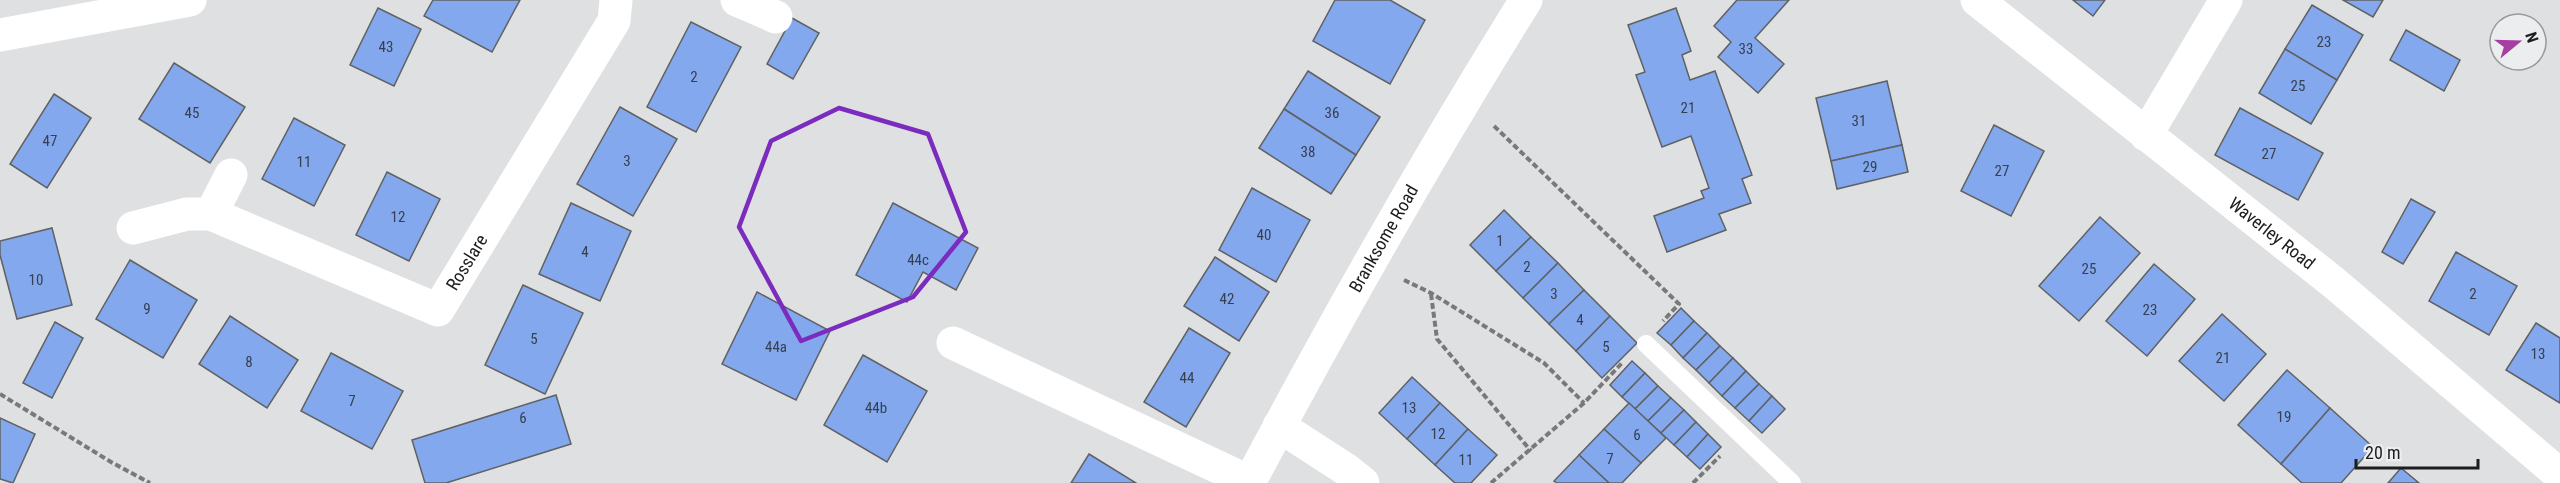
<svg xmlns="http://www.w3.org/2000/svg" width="2560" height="483" viewBox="0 0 2560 483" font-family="'Roboto Condensed',sans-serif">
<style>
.building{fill:#83a8ed;stroke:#606163;stroke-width:1.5}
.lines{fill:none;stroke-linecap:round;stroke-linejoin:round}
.path{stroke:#79797a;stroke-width:4;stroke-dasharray:6 3;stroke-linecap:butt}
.lane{stroke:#fff;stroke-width:18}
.street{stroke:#fff;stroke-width:33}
.marked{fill:none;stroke:#7b2cbf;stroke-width:4.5;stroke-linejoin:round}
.labels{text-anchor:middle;stroke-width:6;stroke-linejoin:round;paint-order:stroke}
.number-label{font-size:15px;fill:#364052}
.street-label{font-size:18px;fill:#1d1d1e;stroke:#ecedef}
</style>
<rect width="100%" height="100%" fill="#dfe0e1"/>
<g class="building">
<path d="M433,0H520L492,52L424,16Z"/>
<path d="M1335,0H1390L1425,20L1390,84L1313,41Z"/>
<path d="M1737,0H1789L1755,38L1784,64L1758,93L1718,57L1731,42L1714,26Z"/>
<path d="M2073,0H2105L2093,16Z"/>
<path d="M2343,0H2383L2373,17Z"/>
<path d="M2312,5L2363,35L2337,80L2285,49Z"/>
<path d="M378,8L421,29L394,86L350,65Z"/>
<path d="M1676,8L1691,51L1682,55L1690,80L1715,71L1752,175L1742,179L1751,203L1719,214L1726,230L1667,252L1654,216L1704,198L1701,191L1709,188L1691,136L1662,147L1636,75L1645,72L1628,25Z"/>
<path d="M792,18L819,33L793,79L767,64Z"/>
<path d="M691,22L741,47L696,132L647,107Z"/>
<path d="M2406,30L2460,60L2444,91L2390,60Z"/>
<path d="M2285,49L2337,80L2311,124L2259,93Z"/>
<path d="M174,63L245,107L210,163L139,119Z"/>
<path d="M1308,71L1380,117L1356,155L1284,109Z"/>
<path d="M1887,81L1902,145L1831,161L1816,98Z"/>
<path d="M54,94L91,118L47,188L10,164Z"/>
<path d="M620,107L677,139L633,216L577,184Z"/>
<path d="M2240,108L2323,153L2298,200L2215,155Z"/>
<path d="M1284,109L1356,155L1331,194L1259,148Z"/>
<path d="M294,118L345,145L314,206L262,179Z"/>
<path d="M1994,125L2044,151L2011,216L1961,191Z"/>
<path d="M1902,145L1908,172L1837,189L1831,161Z"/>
<path d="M387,172L440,199L409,261L356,235Z"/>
<path d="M1252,188L1310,220L1276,282L1219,250Z"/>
<path d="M2411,199L2435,212L2403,264L2382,252Z"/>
<path d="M571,203L631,231L600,301L539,274Z"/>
<path d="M893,203L978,248L956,290L923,272L907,302L856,275Z"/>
<path d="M1504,210L1531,237L1496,271L1470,245Z"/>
<path d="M2100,217L2140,253L2079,321L2039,286Z"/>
<path d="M52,228L72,305L17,319L0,255V241Z"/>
<path d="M1531,237L1558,263L1523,298L1496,271Z"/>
<path d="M2456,252L2517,286L2489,335L2429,301Z"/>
<path d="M1215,257L1269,292L1239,341L1184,306Z"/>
<path d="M130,260L197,300L163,358L96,319Z"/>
<path d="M1558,263L1584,290L1549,324L1523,298Z"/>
<path d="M2154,264L2195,299L2147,356L2106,321Z"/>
<path d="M523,285L583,313L545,394L485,365Z"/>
<path d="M1584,290L1610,316L1576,351L1549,324Z"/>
<path d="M757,292L830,331L796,400L722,364Z"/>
<path d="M1681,308L1694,321L1671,345L1657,333Z"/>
<path d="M2222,314L2266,354L2224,401L2179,361Z"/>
<path d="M230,316L298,360L267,408L199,364Z"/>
<path d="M1610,316L1637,343L1602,378L1576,351Z"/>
<path d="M1694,321L1707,333L1683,358L1671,345Z"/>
<path d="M55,322L83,338L52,398L23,383Z"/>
<path d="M2536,323L2560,338V403L2506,370Z"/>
<path d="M1189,328L1230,353L1186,427L1144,402Z"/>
<path d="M1707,333L1720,346L1696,370L1683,358Z"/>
<path d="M1720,346L1733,358L1709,383L1696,370Z"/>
<path d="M331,353L403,391L372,449L301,411Z"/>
<path d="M863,355L927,391L887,462L824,425Z"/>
<path d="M1733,358L1746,371L1722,396L1709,383Z"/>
<path d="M1632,361L1645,373L1622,397L1610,385Z"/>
<path d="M2287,370L2330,408L2281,464L2238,425Z"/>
<path d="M1746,371L1759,384L1735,408L1722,396Z"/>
<path d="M1645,373L1658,386L1635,409L1622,397Z"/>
<path d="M1412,377L1440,403L1407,439L1379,413Z"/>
<path d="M1759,384L1772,396L1749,421L1735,408Z"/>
<path d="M1658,386L1671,398L1648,421L1635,409Z"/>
<path d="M556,395L571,444L446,483H425L412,440Z"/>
<path d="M1772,396L1785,409L1762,433L1749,421Z"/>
<path d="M1671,398L1684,410L1661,433L1648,421Z"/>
<path d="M1440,403L1468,429L1435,465L1407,439Z"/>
<path d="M1629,403L1666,438L1641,463L1604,429Z"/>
<path d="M2330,408L2373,447L2341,483H2302L2281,464Z"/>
<path d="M1684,410L1696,422L1674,445L1661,433Z"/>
<path d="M0,418L35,434L13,483L0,479Z"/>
<path d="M1696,422L1708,434L1687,457L1674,445Z"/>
<path d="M1468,429L1497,455L1471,483H1455L1435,465Z"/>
<path d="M1604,429L1641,463L1622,483H1609L1579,455Z"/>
<path d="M1708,434L1721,447L1700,469L1687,457Z"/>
<path d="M1089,454L1136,483H1071Z"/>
<path d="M1579,455L1609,483H1557L1554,481Z"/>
<path d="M2401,468L2419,483H2388Z"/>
</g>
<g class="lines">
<g class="path">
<path d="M1494,126L1679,304L1663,321"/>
<path d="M1404,280L1431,293L1544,363L1584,403"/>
<path d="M1431,294L1437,339L1531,451"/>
<path d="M0,394L111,462L150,483"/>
<path d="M1491,483L1584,403L1623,362"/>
<path d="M1693,483L1720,456"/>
</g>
<path class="lane" d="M1646,344L1792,483"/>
<g class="street">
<path d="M737,0L776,17"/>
<path id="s1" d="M1977,0L2333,282L2560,475"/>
<path d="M0,35L190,0"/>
<path d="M2146,135L2226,0"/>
<path id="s2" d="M231,175L211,214L438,310L614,21L616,0"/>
<path d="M133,228L187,214H211"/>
<path d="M953,343L1250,482"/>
<path d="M1279,426L1347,470L1363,483"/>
<path id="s3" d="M1249,483C1336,319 1428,157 1526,0"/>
</g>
</g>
<path class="marked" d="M839,108L928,134L966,232L913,297L801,341L739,227L771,141Z"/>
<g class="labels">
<g class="number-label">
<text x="2324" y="47">23</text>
<text x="386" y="52">43</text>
<text x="1746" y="54">33</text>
<text x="694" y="82">2</text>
<text x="2298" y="91">25</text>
<text x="1688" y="113">21</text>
<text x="192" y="118">45</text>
<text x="1332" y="118">36</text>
<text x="1859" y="126">31</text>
<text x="50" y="146">47</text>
<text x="1308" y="157">38</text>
<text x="2269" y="159">27</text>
<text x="627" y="166">3</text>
<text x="304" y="167">11</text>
<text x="1870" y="172">29</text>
<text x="2002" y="176">27</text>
<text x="398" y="222">12</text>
<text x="1264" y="240">40</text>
<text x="1500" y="246">1</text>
<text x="585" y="257">4</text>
<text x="918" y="265">44c</text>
<text x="1527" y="272">2</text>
<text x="2089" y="274">25</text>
<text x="36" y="285">10</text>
<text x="1554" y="299">3</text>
<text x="2473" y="299">2</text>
<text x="1227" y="304">42</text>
<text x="147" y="314">9</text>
<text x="2150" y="315">23</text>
<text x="1580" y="325">4</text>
<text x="534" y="344">5</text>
<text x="776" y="352">44a</text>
<text x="1606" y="352">5</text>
<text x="2538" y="359">13</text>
<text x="2223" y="363">21</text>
<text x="249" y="367">8</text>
<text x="1187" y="383">44</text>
<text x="352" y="406">7</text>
<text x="876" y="413">44b</text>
<text x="1409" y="413">13</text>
<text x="2284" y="422">19</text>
<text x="523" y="423">6</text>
<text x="1438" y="439">12</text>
<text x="1637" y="440">6</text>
<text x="1610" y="464">7</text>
<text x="1466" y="465">11</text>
</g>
<g class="street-label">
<text dy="6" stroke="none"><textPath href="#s1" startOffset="376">Waverley Road</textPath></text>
<text dy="6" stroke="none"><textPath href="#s3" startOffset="279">Branksome Road</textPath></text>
<text dy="6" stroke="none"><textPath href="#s2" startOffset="346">Rosslare</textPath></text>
</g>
</g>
<g transform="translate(2518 42) rotate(71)"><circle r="28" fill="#ecedef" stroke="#999a9b" stroke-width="1.5"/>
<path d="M0-4.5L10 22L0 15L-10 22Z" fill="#a73ea1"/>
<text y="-9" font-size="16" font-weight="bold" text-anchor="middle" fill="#1d1d1e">N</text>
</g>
<path d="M2356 459v9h122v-9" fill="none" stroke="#1d1d1e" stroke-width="3"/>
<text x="2365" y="459" font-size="18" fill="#1d1d1e" stroke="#ecedef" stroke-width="4.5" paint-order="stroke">20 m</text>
</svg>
